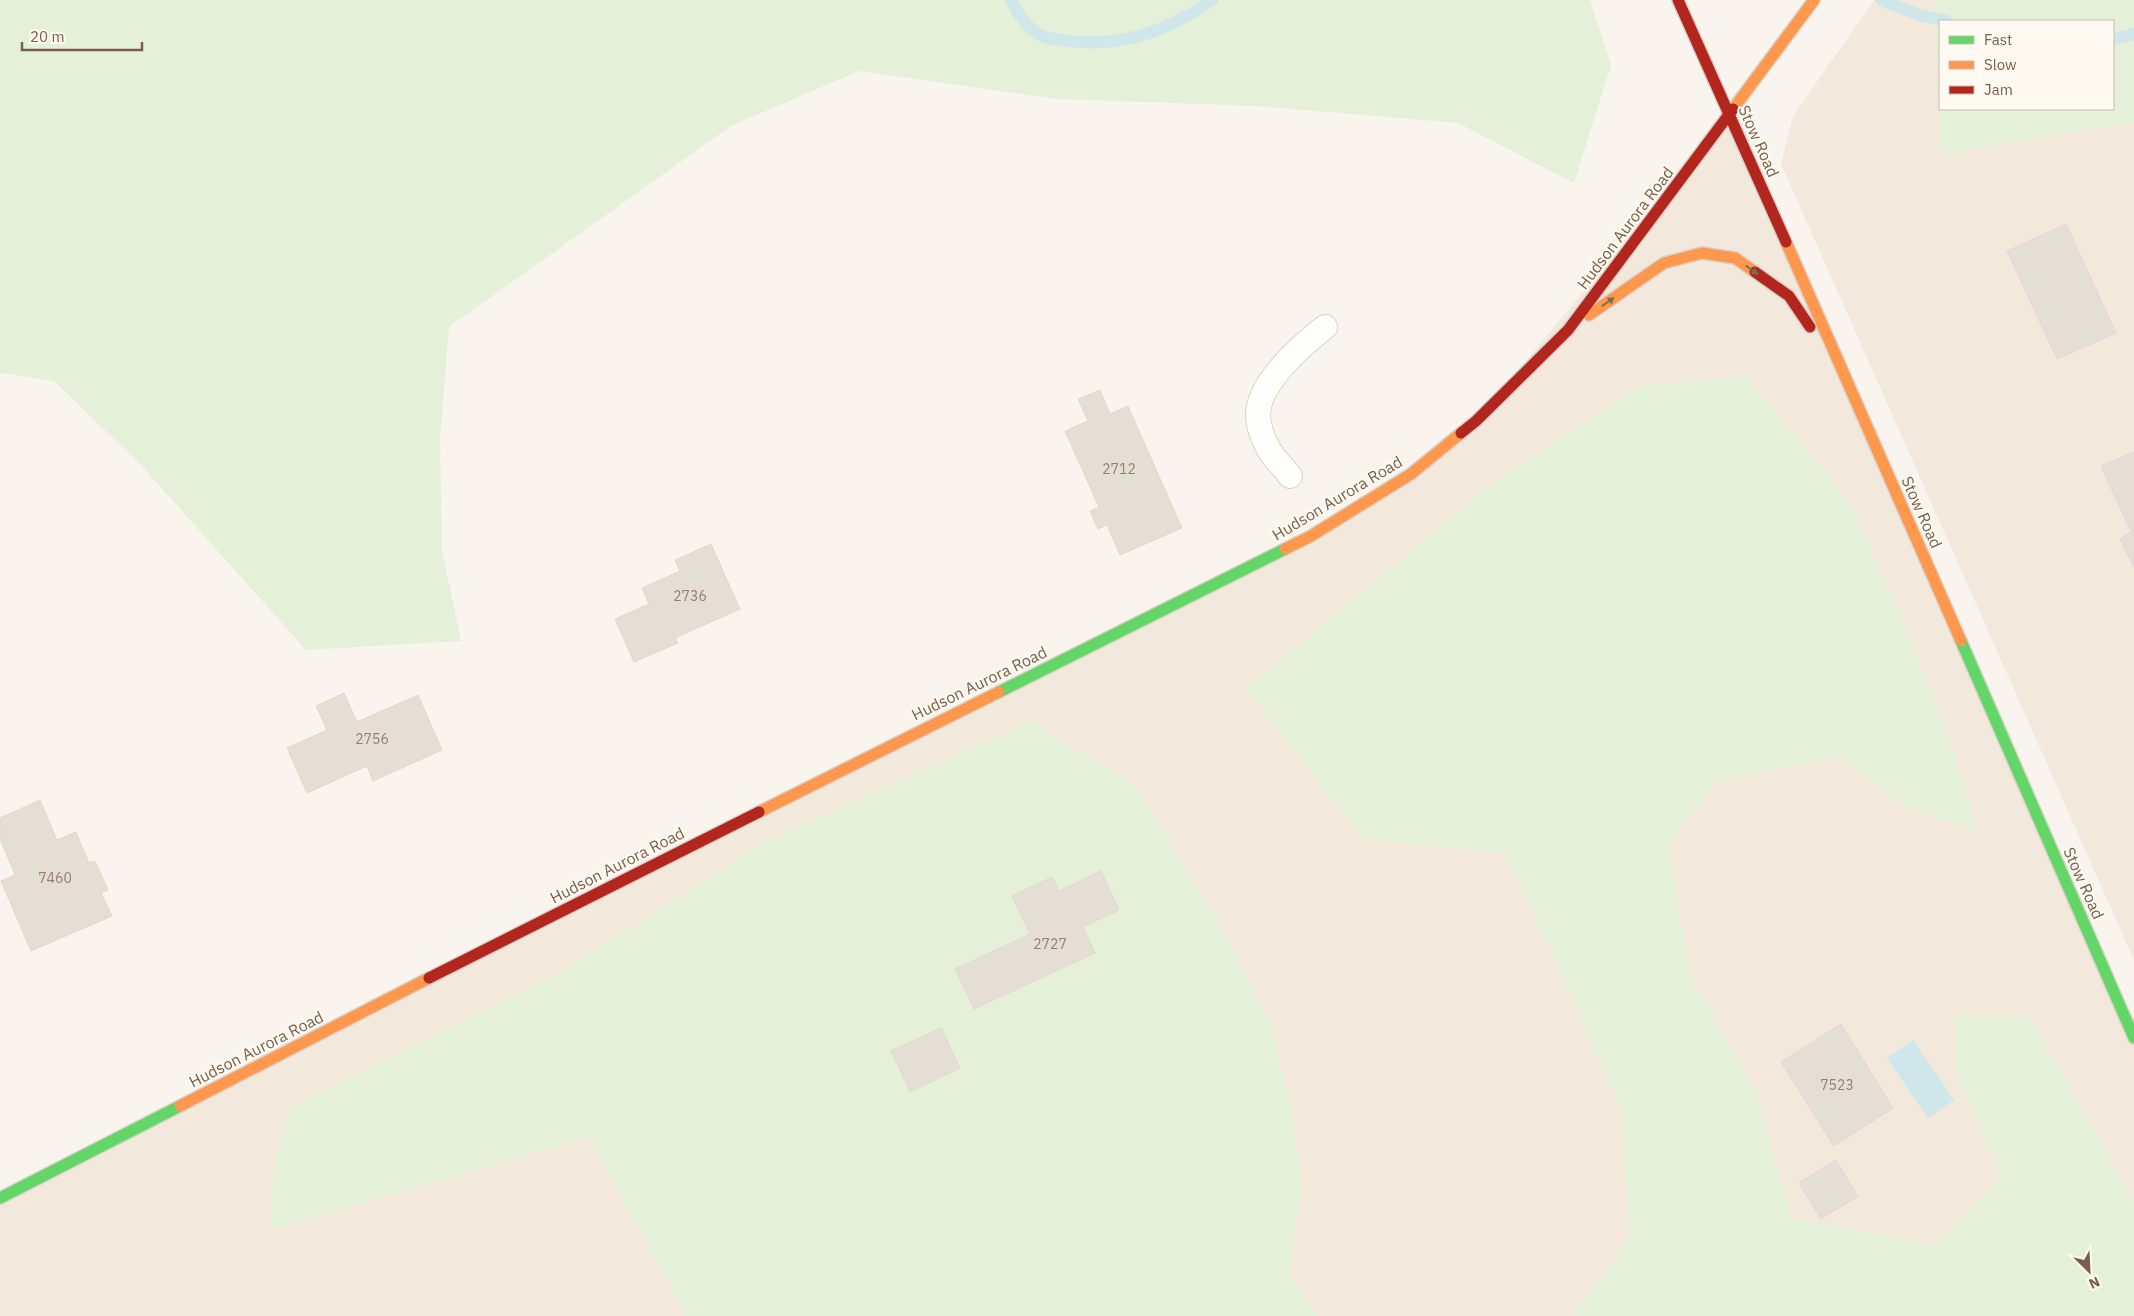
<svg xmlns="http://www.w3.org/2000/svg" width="2134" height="1316" viewBox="0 0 2134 1316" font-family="'IBM Plex Sans',sans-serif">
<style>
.residential{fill:#f2e8dc;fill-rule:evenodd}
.green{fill:#e5f0d9;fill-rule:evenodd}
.water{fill:#cfe6ea}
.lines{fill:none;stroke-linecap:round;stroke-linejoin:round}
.stream{stroke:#cfe6ea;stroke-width:12}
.building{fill:#e5ded5;stroke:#e2d9d0}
.lane-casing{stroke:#d8d2cc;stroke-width:26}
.fast-casing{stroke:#d9d2ca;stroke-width:14}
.slow-casing{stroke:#d9d2ca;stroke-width:14}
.jam-casing{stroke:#d9d2ca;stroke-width:14}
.lane{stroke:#fefefc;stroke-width:24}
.fast{stroke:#63d668;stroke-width:11}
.slow{stroke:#ff974d;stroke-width:11}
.jam{stroke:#b3261e;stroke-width:11}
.oneway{fill:#76704f}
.labels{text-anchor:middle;stroke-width:4;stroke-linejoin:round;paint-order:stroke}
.number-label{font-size:14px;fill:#968070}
.street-label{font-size:16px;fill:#795e4b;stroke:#fffaf1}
</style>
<rect width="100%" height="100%" fill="#f9f5ee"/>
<g class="residential">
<path d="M1874,0H2134V960L1781,164L1793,116ZM1940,21H2113V109H1940Z"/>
<path d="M1730,115L2134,1038V1316H0V1198L1311,536L1476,421Z"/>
</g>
<g class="green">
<path d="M0,0H1590L1611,65L1574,183L1458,123L1255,106L1057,99L859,71L731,126L449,327L440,441L442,550L461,641L306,650L140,464L54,381L0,373Z"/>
<path d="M1933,0H2134V123C2069,131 2005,142 1941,156ZM1940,21H2113V109H1940Z"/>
<path d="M1745,376L1852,505L1918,657L1955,756L1979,833L1899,803L1840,756L1719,780L1668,843L1690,974L1758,1097L1791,1218L1935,1245L2002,1177L1955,1069L1956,1016L2031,1018L2134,1201V1316H1573L1630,1236L1622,1113L1552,953L1504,853L1363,839L1246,689L1495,481L1642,386Z"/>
<path d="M1031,721L1137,787L1218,921L1271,1024L1295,1127L1302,1186L1289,1272L1318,1316H686L589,1137L270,1230L273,1170L291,1108L557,975L764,842Z"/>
</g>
<path class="water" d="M1913,1040L1954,1100L1928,1118L1887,1058Z"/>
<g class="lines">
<g class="stream">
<path d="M1011,0C1018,14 1029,31 1044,37C1050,39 1057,39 1063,40C1118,49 1167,32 1212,0"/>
<path d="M1881,0L1919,15L1947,21"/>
<path d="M2113,39L2134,34"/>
</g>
</g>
<g class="building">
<path d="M2066,224L2116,333L2057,359L2007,251Z"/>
<path d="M1100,390L1110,414L1128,406L1182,528L1120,555L1107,525L1098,529L1090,511L1099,507L1065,431L1088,421L1078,399Z"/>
<path d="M2134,452V568L2120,539L2131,532L2101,466Z"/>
<path d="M711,544L740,609L675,638L678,643L634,662L615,619L649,604L642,588L680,571L675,560Z"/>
<path d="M344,693L357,722L418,695L442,750L373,781L367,766L307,793L287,748L327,730L316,706Z"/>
<path d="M40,800L57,840L76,832L89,863L95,861L108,890L101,893L112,916L31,951L1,881L15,875L0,839V818Z"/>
<path d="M1101,871L1119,910L1083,927L1095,953L974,1009L955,969L1030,934L1012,896L1052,877L1059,891Z"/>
<path d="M1841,1024L1893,1108L1834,1146L1781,1062Z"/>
<path d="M941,1028L960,1068L910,1092L891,1051Z"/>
<path d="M1836,1160L1858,1196L1821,1219L1799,1183Z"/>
</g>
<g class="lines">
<g class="lane-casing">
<path id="lane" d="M1290,476C1283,467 1273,458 1268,448C1263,439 1258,425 1258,415C1258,383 1302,345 1325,327"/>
</g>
<g class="fast-casing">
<g id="fast">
<path d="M1961,641L2134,1038"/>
<path d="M999,692L1285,549"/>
<path d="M0,1198L180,1106"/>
</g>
</g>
<g class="slow-casing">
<g id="slow">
<path d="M1733,109L1814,0"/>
<path d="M1786,242L1961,641"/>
<path d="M1589,315L1664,263L1702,253L1735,258L1755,272"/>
<path d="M1285,549L1311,536L1411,474L1461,433"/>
<path d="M759,812L999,692"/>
<path d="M180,1106L429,978"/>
</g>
</g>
<g class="jam-casing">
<g id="jam">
<path d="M1678,0L1786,242"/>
<path d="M1755,272L1789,296L1810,327"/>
<path d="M1461,433L1476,421L1568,330L1733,109"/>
<path d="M429,978L759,812"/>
</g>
</g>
<use href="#lane" class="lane"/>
<use href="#fast" class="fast"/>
<use href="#slow" class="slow"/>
<use href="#jam" class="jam"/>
</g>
<defs><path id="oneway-solid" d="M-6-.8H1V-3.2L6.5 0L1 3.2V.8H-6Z" transform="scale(1.25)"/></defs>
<g class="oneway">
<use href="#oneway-solid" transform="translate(1752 270) rotate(36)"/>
<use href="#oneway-solid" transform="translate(1608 302) rotate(-35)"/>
</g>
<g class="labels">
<g class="number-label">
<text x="1119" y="474">2712</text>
<text x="690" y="601">2736</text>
<text x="372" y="744">2756</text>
<text x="55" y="883">7460</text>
<text x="1050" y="949">2727</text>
<text x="1837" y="1090">7523</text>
</g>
<g class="street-label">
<text transform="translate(1759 141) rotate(66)" y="6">Stow Road</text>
<text transform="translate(1625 228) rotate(-53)" y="6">Hudson Aurora Road</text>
<text transform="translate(1337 498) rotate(-31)" y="6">Hudson Aurora Road</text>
<text transform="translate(1922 512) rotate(66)" y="6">Stow Road</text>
<text transform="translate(979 683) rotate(-26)" y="6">Hudson Aurora Road</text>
<text transform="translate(617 865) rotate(-27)" y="6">Hudson Aurora Road</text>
<text transform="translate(2084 883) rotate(66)" y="6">Stow Road</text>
<text transform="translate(256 1049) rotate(-27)" y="6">Hudson Aurora Road</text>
</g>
</g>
<rect x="1939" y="20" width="175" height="90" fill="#fffaf1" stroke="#c9bcaf"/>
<rect x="1949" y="36" width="25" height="8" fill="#63d668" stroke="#c9bcaf"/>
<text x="1984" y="45" font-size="15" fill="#795e4b">Fast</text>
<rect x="1949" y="61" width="25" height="8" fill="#ff974d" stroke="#c9bcaf"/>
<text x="1984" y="70" font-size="15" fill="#795e4b">Slow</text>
<rect x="1949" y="86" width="25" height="8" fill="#b3261e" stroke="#c9bcaf"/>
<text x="1984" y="95" font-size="15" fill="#795e4b">Jam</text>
<g transform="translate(2089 1271) rotate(156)" stroke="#fffaf1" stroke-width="4" paint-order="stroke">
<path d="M0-4L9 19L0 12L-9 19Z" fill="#795e4b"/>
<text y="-8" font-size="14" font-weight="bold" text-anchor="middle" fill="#795e4b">N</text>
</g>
<path d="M22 42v8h120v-8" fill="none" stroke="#795e4b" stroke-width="2.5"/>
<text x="30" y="42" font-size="15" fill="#795e4b" stroke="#fffaf1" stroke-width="4" paint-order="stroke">20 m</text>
</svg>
